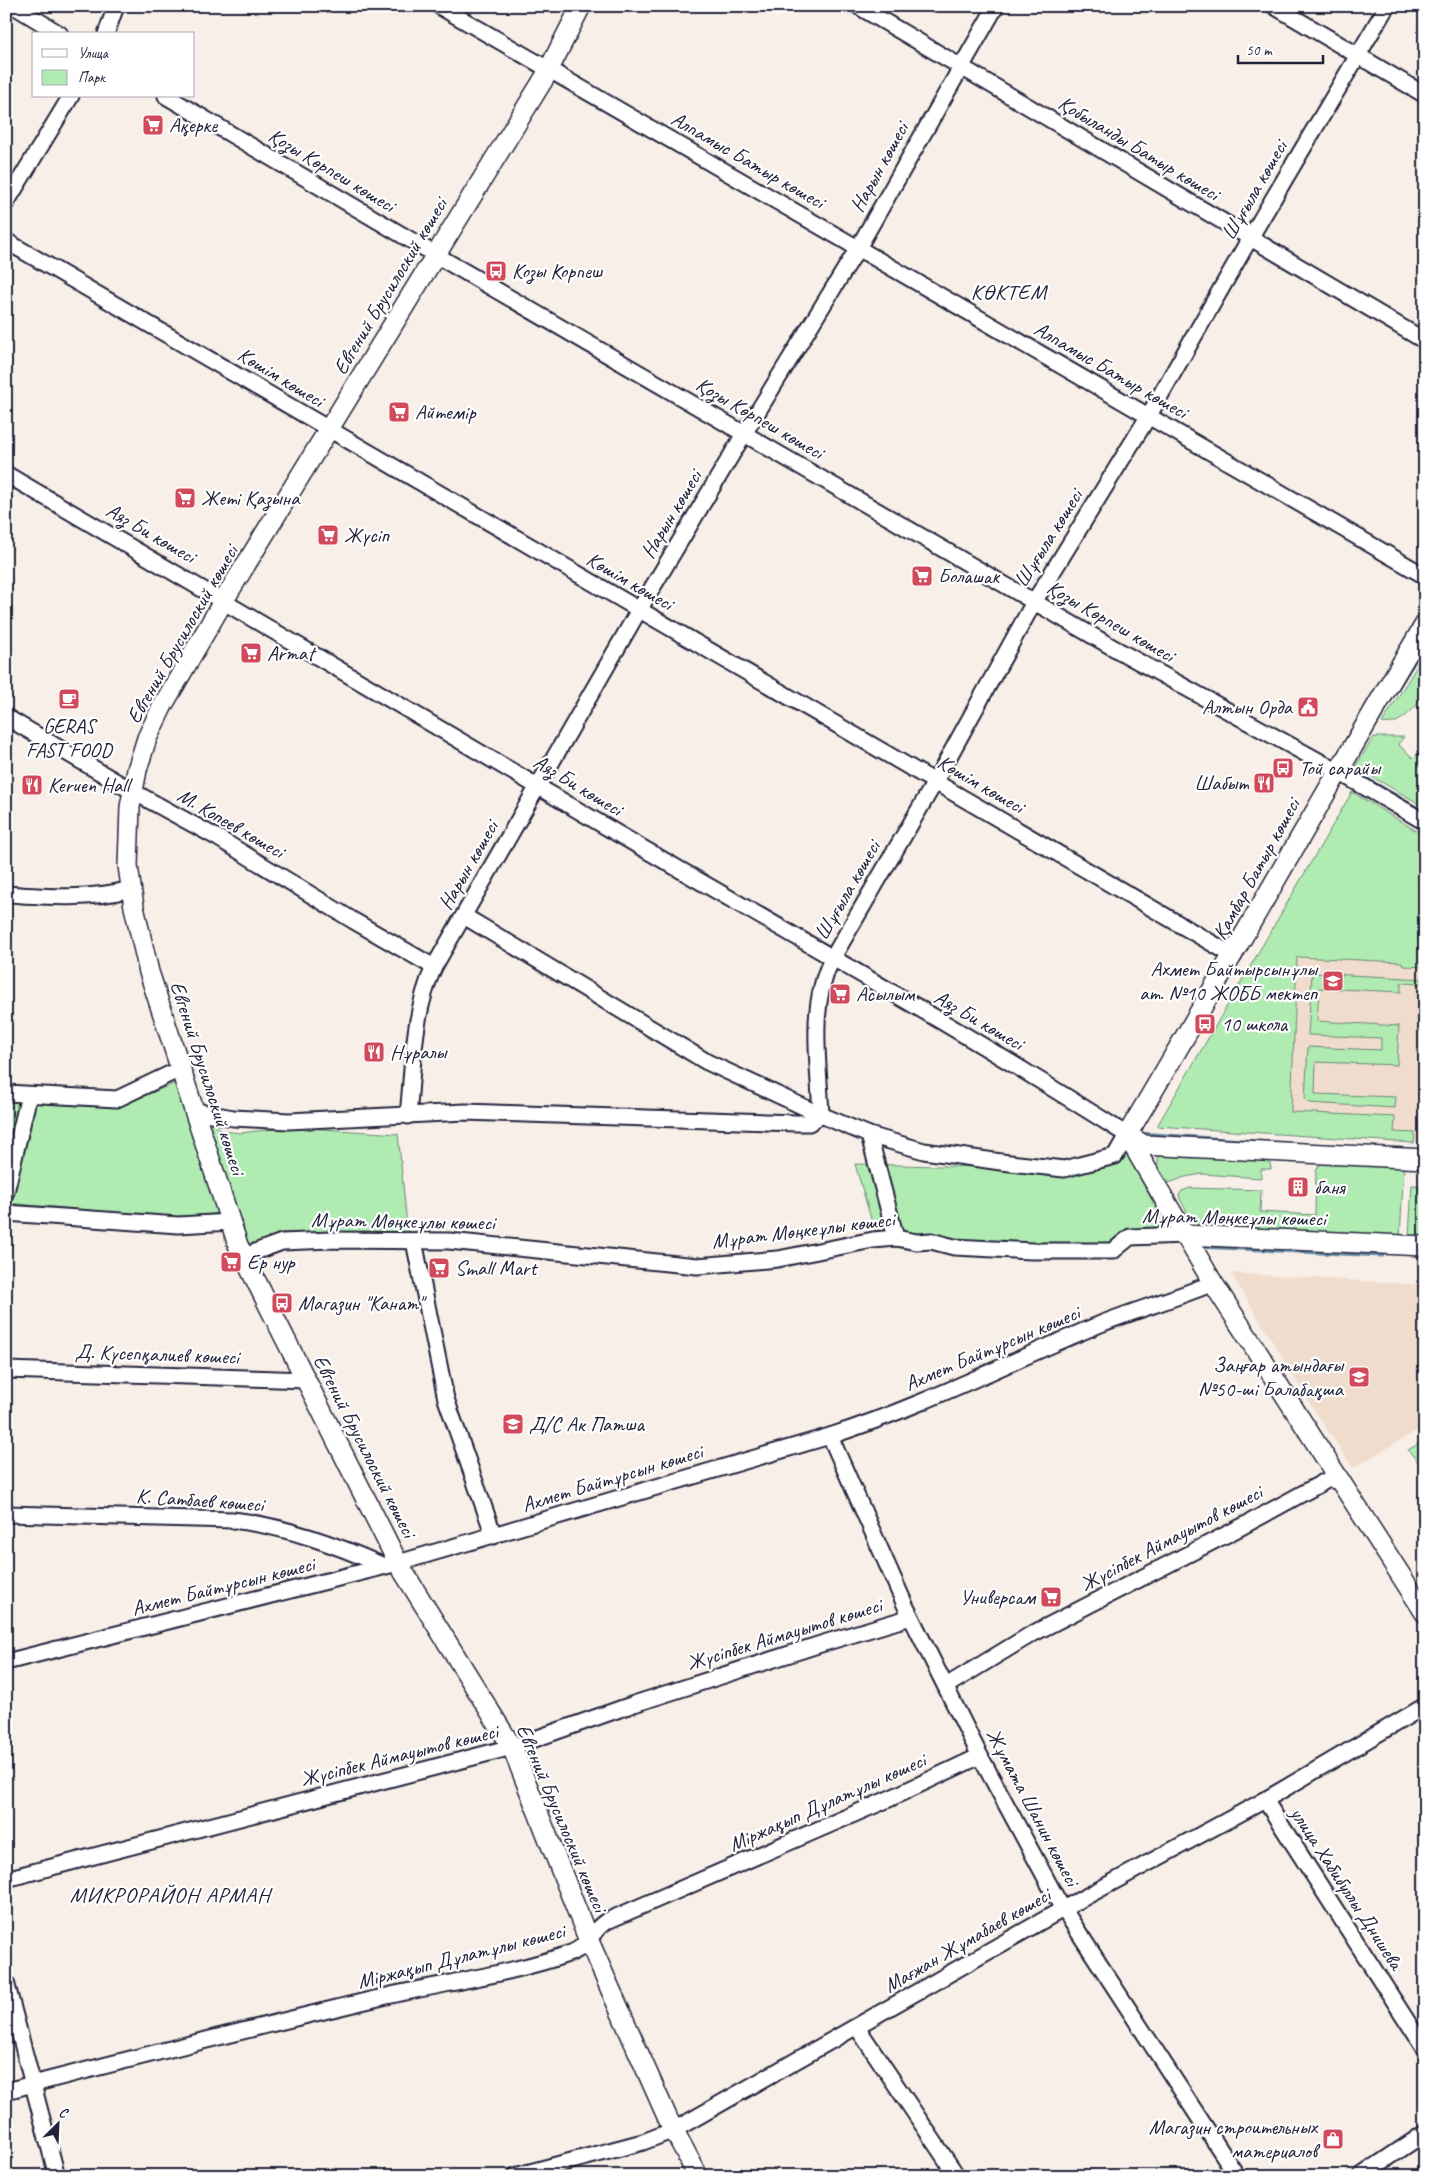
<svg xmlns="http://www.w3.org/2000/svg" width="1431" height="2182" viewBox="0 0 1431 2182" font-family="Caveat,sans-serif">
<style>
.built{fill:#f0dccd}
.green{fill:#b0ecb2;stroke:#698776}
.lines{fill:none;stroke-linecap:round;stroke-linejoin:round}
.stream{stroke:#628ca6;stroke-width:3}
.minor-casing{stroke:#22223b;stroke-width:19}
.major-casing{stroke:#22223b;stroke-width:22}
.minor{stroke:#fff;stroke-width:15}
.major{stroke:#fff;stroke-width:19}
.labels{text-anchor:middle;stroke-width:4.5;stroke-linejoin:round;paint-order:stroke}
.poi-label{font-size:21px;fill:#22223b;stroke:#fff;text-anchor:start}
.street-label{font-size:21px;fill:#22223b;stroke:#fff}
.neighbourhood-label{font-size:22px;letter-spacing:1px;fill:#22223b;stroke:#fff}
</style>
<rect width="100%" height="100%" fill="#f8efe8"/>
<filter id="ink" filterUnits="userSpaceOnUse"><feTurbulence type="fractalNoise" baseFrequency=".02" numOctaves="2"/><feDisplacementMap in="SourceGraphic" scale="10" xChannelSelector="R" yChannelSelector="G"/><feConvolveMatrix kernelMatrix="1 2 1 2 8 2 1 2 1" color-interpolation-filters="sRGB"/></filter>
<g filter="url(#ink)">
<g class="built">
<path d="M1352,792L1425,836V1143L1157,1126Z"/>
<path d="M1231,1273L1425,1285V1426L1353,1468L1314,1410Z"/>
</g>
<g class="green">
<path d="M1425,653V696C1413,708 1401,727 1382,723Z"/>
<path d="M1374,737H1404L1398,744L1413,758L1418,753L1425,758V772L1417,786L1425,791V807L1355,767Z"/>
<path d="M1352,792L1425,836V865L1417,879L1425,884V967L1403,966L1402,962L1297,957L1291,1112L1395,1117L1394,1132L1415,1133L1414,1143L1157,1126Z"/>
<path d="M1312,973L1425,979V984L1401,983V992L1319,988L1317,1021L1399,1026L1397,1065L1316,1062L1315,1094L1396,1097L1395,1108L1309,1103L1305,1099L1308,1047L1381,1050V1038L1308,1035Z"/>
<path d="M178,1082L219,1213L179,1218L6,1203V1102L118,1107Z"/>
<path d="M206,1118L223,1131L240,1133L292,1127L398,1134L408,1235L332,1232L279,1233L249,1248L241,1229Z"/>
<path d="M1124,1149L1160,1215L1161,1237H1130L1113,1251L896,1238L874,1229L855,1164L981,1167L1070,1176L1117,1162Z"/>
<path d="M1161,1155L1269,1158L1271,1169H1261V1178L1202,1174L1185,1177L1169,1183L1158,1167V1158Z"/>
<path d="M1322,1161L1404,1164L1400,1237L1201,1228L1192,1221L1180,1199L1179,1195L1182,1191L1190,1188L1261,1190L1260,1212L1315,1215L1316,1171Z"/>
<path d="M1412,1185L1425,1186V1237L1409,1236Z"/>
<path d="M1425,1440V1470L1408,1450Z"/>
</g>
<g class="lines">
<g class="stream">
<path d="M1381,716L1425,645"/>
<path d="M1366,778L1425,812"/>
<path d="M1419,827L1425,830"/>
<path d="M1138,1133L1287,1143"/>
<path d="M1199,1247L1383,1256"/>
<path d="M1420,1259H1425"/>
<path d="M1421,1619L1425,1626"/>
</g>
<g class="minor-casing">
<g id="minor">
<path d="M14,6L60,34"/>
<path d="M439,6L1425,576"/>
<path d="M858,6L1425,341"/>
<path d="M1274,6L1425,95"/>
<path d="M106,34L116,6"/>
<path d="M166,96L453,265L1112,647L1337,771L1425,822"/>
<path d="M6,203L71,96"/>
<path d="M6,241L1234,956"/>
<path d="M6,474C212,593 415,715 620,835C790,934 961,1029 1127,1135L1115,1156L1064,1169L1001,1162L924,1151L869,1135L821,1115L809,1123H797L465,1112L289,1121L233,1118L195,1111"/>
<path d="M6,717L132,791L218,838L354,921L434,967"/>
<path d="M6,894C49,897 89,900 131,889"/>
<path d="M464,916L707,1062L821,1115C819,1063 808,1007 832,959L935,782L1034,602L1148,417L1250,238L1387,6"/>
<path d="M6,1093L117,1099L180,1069"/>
<path d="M408,1116C413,1067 413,1012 434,967L639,610L744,434L858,248L996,6"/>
<path d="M869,1135L896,1238"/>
<path d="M6,1192L29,1095"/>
<path d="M6,1213L178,1225L231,1222"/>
<path d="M414,1241L446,1399L494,1536"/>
<path d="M244,1256L282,1242L331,1240L449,1241L697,1266L778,1259L873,1240L896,1238L917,1242L931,1241L954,1247L1032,1251H1113L1130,1237L1185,1235"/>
<path d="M6,1370L306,1380"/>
<path d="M830,1436L906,1607L980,1756L1057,1899L1237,2176"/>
<path d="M6,1514L233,1520C287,1527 334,1544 384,1566"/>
<path d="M6,1662L398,1563L830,1436C924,1406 1012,1360 1103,1323C1139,1309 1177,1298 1213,1283"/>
<path d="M946,1686L1030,1635L1243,1526L1329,1479L1339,1482"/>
<path d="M1265,1800L1425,2049"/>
<path d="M6,1879L512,1747L634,1704L824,1643L911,1617"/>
<path d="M6,1982L57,2176"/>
<path d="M857,2027L957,2176"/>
<path d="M6,2091C133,2058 260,2026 387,1996C448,1982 512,1974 571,1953C591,1945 592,1929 607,1921L891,1798L980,1756"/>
<path d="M515,2176L643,2142L674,2130L1063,1909L1265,1800L1425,1706"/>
<path d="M1361,2176L1425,2133"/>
</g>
</g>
<g class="major-casing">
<g id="major">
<path d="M581,6L545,77L224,600L163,705L147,738L137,770L130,807L128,866L134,907L149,972L238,1245L398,1563L512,1747L589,1941L668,2119L698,2176"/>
<path d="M1127,1135C1228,966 1324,793 1425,624"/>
<path d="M1127,1135L1213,1283L1425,1613"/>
<path d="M1127,1135L1144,1145L1425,1159"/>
<path d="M1185,1235L1425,1246"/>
</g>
</g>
<use href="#minor" class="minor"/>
<use href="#major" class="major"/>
</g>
</g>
<defs>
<g id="supermarket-square" transform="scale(1.125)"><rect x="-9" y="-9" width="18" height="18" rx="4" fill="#d1495b" stroke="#fff"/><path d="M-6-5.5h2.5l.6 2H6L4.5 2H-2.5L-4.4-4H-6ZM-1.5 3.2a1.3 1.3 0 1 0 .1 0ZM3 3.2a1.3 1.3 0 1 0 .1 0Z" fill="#fff"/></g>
<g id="bus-square" transform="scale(1.125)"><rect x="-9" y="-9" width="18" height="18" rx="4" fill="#d1495b" stroke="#fff"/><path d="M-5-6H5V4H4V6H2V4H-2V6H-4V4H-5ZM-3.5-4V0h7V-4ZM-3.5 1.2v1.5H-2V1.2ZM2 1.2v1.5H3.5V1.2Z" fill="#fff"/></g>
<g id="cafe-square" transform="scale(1.125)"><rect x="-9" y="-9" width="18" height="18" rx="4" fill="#d1495b" stroke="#fff"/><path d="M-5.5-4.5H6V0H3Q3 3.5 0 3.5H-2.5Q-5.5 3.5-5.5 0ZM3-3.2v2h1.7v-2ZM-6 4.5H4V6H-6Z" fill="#fff"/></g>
<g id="civic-square" transform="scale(1.125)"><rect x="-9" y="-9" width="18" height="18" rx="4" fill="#d1495b" stroke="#fff"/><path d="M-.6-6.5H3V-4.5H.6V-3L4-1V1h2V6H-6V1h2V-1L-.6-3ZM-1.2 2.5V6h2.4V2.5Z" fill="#fff"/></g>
<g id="restaurant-square" transform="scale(1.125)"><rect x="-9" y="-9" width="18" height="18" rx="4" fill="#d1495b" stroke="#fff"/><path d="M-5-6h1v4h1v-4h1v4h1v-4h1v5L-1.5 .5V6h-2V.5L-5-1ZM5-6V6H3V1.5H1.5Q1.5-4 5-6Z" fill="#fff"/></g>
<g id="school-square" transform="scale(1.125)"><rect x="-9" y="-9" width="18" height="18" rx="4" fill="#d1495b" stroke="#fff"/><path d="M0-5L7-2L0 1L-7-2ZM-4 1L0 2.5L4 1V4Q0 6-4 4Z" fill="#fff"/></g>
<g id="building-square" transform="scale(1.125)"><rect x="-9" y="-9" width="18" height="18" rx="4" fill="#d1495b" stroke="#fff"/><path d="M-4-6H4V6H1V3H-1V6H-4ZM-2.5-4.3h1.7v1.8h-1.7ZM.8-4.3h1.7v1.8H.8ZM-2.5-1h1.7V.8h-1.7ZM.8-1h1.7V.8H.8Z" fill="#fff"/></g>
<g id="shop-square" transform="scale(1.125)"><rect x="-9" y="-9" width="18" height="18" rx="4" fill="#d1495b" stroke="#fff"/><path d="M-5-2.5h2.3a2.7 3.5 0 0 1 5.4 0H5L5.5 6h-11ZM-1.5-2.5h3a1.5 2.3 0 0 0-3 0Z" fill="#fff"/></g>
</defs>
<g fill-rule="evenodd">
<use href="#supermarket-square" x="153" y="125"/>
<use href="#bus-square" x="496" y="271"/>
<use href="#supermarket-square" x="399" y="412"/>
<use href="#supermarket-square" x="185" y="498"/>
<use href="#supermarket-square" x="328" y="535"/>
<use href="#supermarket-square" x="922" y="576"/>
<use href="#supermarket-square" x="251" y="653"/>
<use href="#cafe-square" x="69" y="699"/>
<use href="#civic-square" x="1308" y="707"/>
<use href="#bus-square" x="1283" y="768"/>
<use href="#restaurant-square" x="1264" y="783"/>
<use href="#restaurant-square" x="32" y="785"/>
<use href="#school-square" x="1333" y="981"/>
<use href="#supermarket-square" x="840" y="994"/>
<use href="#bus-square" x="1205" y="1024"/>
<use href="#restaurant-square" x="374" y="1052"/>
<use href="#building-square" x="1298" y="1187"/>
<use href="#supermarket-square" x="231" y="1262"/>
<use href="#supermarket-square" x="439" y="1268"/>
<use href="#bus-square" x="282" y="1303"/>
<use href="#school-square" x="1359" y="1377"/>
<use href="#school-square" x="513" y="1424"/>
<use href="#supermarket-square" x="1051" y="1597"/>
<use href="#shop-square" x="1333" y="2139"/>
</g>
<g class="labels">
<g class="poi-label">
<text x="169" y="132">Ақерке</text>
<text x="512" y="278">Козы Корпеш</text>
<text x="415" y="419">Айтемір</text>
<text x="201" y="505">Жеті Қазына</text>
<text x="344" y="542">Жүсіп</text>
<text x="938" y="583">Болашак</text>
<text x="267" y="660">Armat</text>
<text x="1292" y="714" text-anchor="end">Алтын Орда</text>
<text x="69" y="733" text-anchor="middle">GERAS<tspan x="69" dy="24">FAST FOOD</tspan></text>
<text x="1299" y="775">Той сарайы</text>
<text x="1248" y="790" text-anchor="end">Шабыт</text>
<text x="48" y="792">Keruen Hall</text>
<text x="1317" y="976" text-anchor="end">Ахмет Байтырсынұлы<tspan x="1317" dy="24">ат. №10 ЖОББ мектеп</tspan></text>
<text x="856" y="1001">Асылым</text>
<text x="1221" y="1031">10 школа</text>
<text x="390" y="1059">Нұралы</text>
<text x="1314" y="1194">баня</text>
<text x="247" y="1269">Ер нур</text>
<text x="455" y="1275">Small Mart</text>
<text x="298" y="1310">Магазин "Канат"</text>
<text x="1343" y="1372" text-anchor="end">Заңғар атындағы<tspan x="1343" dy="24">№50-ші Балабақша</tspan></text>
<text x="529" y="1431">Д/С Ак Патша</text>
<text x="1035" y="1604" text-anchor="end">Универсам</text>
<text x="1317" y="2134" text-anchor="end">Магазин строительных<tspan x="1317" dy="24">материалов</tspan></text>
</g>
<g class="street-label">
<text transform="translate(1139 148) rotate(31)" y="7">Қобыланды Батыр көшесі</text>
<text transform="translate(748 160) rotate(30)" y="7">Алпамыс Батыр көшесі</text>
<text transform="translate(879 167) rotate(-61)" y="7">Нарын көшесі</text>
<text transform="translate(332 170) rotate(31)" y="7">Қозы Көрпеш көшесі</text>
<text transform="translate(1254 190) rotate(-60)" y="7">Шұғыла көшесі</text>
<text transform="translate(390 286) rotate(-59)" y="7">Евгений Брусилоский көшесі</text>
<text transform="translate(1111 370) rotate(30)" y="7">Алпамыс Батыр көшесі</text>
<text transform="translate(281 377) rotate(31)" y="7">Көшім көшесі</text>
<text transform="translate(760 418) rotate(30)" y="7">Қозы Көрпеш көшесі</text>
<text transform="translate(671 514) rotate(-59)" y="7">Нарын көшесі</text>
<text transform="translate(151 533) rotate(30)" y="7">Аяз Би көшесі</text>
<text transform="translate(1048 538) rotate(-58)" y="7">Шұғыла көшесі</text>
<text transform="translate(630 581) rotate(30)" y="7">Көшім көшесі</text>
<text transform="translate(1111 621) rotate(30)" y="7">Қозы Көрпеш көшесі</text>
<text transform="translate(182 634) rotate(-60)" y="7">Евгений Брусилоский көшесі</text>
<text transform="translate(981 784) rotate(30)" y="7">Көшім көшесі</text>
<text transform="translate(578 785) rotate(31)" y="7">Аяз Би көшесі</text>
<text transform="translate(231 823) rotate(30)" y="7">М. Копеев көшесі</text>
<text transform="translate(468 865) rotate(-60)" y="7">Нарын көшесі</text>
<text transform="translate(1256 869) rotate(-61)" y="7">Қамбар Батыр көшесі</text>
<text transform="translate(847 890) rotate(-60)" y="7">Шұғыла көшесі</text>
<text transform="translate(979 1020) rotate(30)" y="7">Аяз Би көшесі</text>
<text transform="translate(208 1078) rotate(72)" y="7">Евгений Брусилоский көшесі</text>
<text transform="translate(1234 1217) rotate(1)" y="7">Мұрат Мөңкеұлы көшесі</text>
<text transform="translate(403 1221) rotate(1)" y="7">Мұрат Мөңкеұлы көшесі</text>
<text transform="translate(803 1230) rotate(-7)" y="7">Мұрат Мөңкеұлы көшесі</text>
<text transform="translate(992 1348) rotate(-23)" y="7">Ахмет Байтұрсын көшесі</text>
<text transform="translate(157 1354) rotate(2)" y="7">Д. Күсепқалиев көшесі</text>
<text transform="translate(365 1446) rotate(63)" y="7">Евгений Брусилоский көшесі</text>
<text transform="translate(612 1478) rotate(-17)" y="7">Ахмет Байтұрсын көшесі</text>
<text transform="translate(200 1500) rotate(4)" y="7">К. Сатбаев көшесі</text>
<text transform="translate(1171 1538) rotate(-28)" y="7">Жүсіпбек Аймауытов көшесі</text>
<text transform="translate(223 1586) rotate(-14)" y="7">Ахмет Байтұрсын көшесі</text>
<text transform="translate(784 1634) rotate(-17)" y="7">Жүсіпбек Аймауытов көшесі</text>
<text transform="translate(399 1755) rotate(-14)" y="7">Жүсіпбек Аймауытов көшесі</text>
<text transform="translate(827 1802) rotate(-24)" y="7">Міржақып Дұлатұлы көшесі</text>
<text transform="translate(1033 1807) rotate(62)" y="7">Жұмата Шанин көшесі</text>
<text transform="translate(562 1818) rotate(67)" y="7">Евгений Брусилоский көшесі</text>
<text transform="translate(1347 1888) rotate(57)" y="7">улица Хабибуллы Днишева</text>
<text transform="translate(967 1940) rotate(-30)" y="7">Мағжан Жұмабаев көшесі</text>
<text transform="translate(461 1956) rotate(-14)" y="7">Міржақып Дұлатұлы көшесі</text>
</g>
<g class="neighbourhood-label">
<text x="1009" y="299">КӨКТЕМ</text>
<text x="170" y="1902">МИКРОРАЙОН АРМАН</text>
</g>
</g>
<rect width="1431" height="2182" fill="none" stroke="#fff" stroke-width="25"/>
<rect x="12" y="12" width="1406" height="2157" fill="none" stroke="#22223b" stroke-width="2" filter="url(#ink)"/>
<rect x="32" y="32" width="162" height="65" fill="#ffffff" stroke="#a7a7b1"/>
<rect x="42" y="49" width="25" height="8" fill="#ffffff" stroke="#a7a7b1"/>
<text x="78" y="58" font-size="15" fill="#22223b">Улица</text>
<rect x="42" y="70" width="25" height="15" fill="#b0ecb2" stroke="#a7a7b1"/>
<text x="78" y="82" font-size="15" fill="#22223b">Парк</text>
<g transform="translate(58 2124) rotate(24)" stroke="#ffffff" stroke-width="4" paint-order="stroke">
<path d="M0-4L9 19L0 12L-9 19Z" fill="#22223b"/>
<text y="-8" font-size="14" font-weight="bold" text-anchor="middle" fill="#22223b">С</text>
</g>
<path d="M1238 55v8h85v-8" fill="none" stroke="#22223b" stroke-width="2.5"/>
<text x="1246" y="55" font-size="15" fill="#22223b" stroke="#ffffff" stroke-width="4" paint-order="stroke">50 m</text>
</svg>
